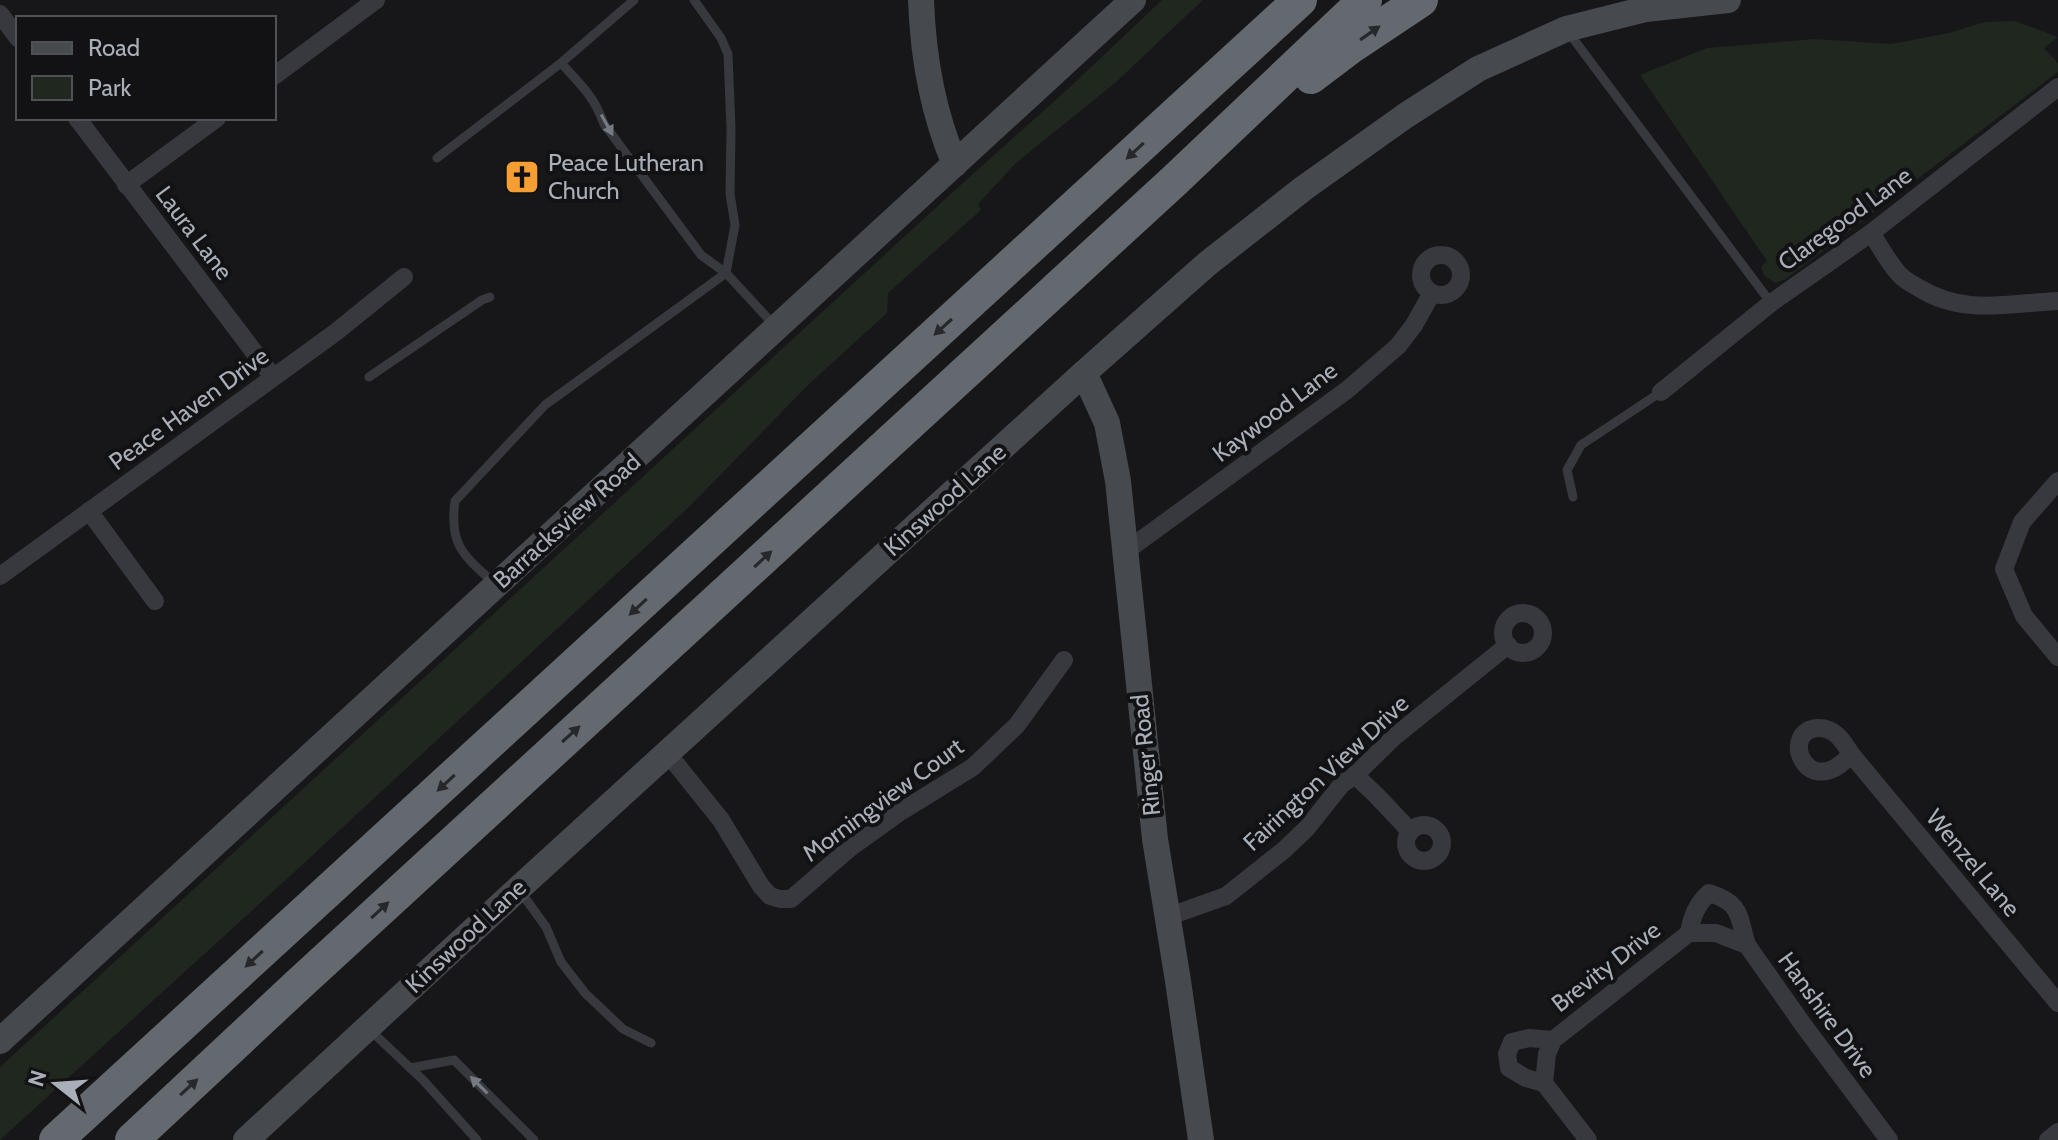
<svg xmlns="http://www.w3.org/2000/svg" width="2058" height="1140" viewBox="0 0 2058 1140" font-family="Cabin,sans-serif">
<style>
.green{fill:#1f271f}
.lines{fill:none;stroke-linecap:round;stroke-linejoin:round}
.lane{stroke:#38393e;stroke-width:9}
.street{stroke:#38393e;stroke-width:18}
.secondary{stroke:#46494e;stroke-width:26}
.highway{stroke:#64686f;stroke-width:34}
.oneway{fill:#26282b}
.oneway2{fill:#767a82}
.labels{text-anchor:middle;stroke-width:8;stroke-linejoin:round;paint-order:stroke}
.poi-label{font-size:24px;fill:#a9afb9;stroke:#121214;text-anchor:start}
.street-label{font-size:24px;fill:#a9afb9;stroke:#121214}
</style>
<rect width="100%" height="100%" fill="#171719"/>
<g class="green">
<path d="M1162,0H1203L1115,83L1016,163L978,204L981,210L888,293L887,313L808,385L691,505L302,865L0,1140V1067L954,191L1070,87Z"/>
<path d="M2015,21L2058,37L2044,48L2058,63V72L1786,279L1775,283L1764,275L1761,267L1767,261L1640,75L1707,48L1815,39L1891,44L1949,33L1985,22Z"/>
</g>
<g class="lines">
<g class="lane">
<path d="M1569,33L1771,303"/>
<path d="M561,63C581,85 594,96 604,124L701,255L726,273L774,325"/>
<path d="M437,158L561,63L634,0"/>
<path d="M369,377L482,300L490,297"/>
<path d="M1573,497L1567,470L1581,445L1661,392"/>
<path d="M494,583C463,555 449,545 455,501L545,405L726,273L735,225L730,194L731,129L728,54L721,38L694,0"/>
<path d="M520,891L546,927L561,962L585,993L623,1029L651,1043"/>
<path d="M370,1030L423,1080L477,1140"/>
<path d="M410,1068L454,1060L534,1140"/>
</g>
<g class="street">
<path d="M0,14L18,38"/>
<path d="M274,76L376,0"/>
<path d="M77,118L273,377"/>
<path d="M126,185L217,118"/>
<path d="M1871,233C1880,246 1888,262 1899,274C1904,280 1912,284 1919,288C1964,316 2009,303 2058,301"/>
<circle cx="1441" cy="275" r="20"/>
<path d="M1661,392L1771,303L1871,233L2058,87"/>
<path d="M2058,481L2022,522L2004,569L2024,616L2058,657"/>
<path d="M89,511L155,601"/>
<path d="M1126,551L1347,390L1398,346L1414,325L1432,293"/>
<path d="M0,576L336,332L404,277"/>
<circle cx="1523" cy="633" r="20"/>
<path d="M668,754L721,820L761,886L770,896L780,899H791L850,848L900,812L973,767L1017,725L1064,660"/>
<path d="M1851,754C1808,804 1778,732 1817,728C1835,727 1843,741 1851,754L2058,1003"/>
<path d="M1355,775L1377,796L1410,831"/>
<circle cx="1424" cy="843" r="18"/>
<path d="M1167,917L1226,896L1284,850L1307,828L1342,784L1355,775L1394,737L1508,645"/>
<path d="M1689,933C1692,916 1697,904 1709,893C1742,903 1738,916 1747,945"/>
<path d="M1544,1083L1526,1078L1509,1068L1507,1054L1512,1042L1529,1038L1553,1040"/>
<path d="M1588,1140L1544,1083L1547,1054L1553,1040L1689,933H1716L1747,945L1804,1026L1889,1140"/>
<path d="M2048,1140L2058,1132"/>
</g>
<g class="secondary">
<path d="M921,0C923,57 932,111 955,164"/>
<path d="M1084,373L1107,423L1118,481L1155,839L1178,981L1201,1140"/>
<path d="M0,1041L1133,0"/>
<path d="M246,1140L518,889L1084,373L1207,264L1304,188L1405,116L1478,69L1566,29L1646,9L1728,0"/>
</g>
<g class="highway">
<path d="M1311,77L1352,46L1421,0"/>
<path d="M56,1140L1300,0"/>
<path d="M132,1140L299,984L1174,181L1365,0"/>
</g>
</g>
<defs><path id="oneway-solid" d="M-6-.8H1V-3.2L6.5 0L1 3.2V.8H-6Z" transform="scale(2)"/></defs>
<g class="oneway">
<use href="#oneway-solid" transform="translate(1370 33) rotate(-35)"/>
<use href="#oneway-solid" transform="translate(1135 151) rotate(137)"/>
<use href="#oneway-solid" transform="translate(943 327) rotate(138)"/>
<use href="#oneway-solid" transform="translate(763 559) rotate(-43)"/>
<use href="#oneway-solid" transform="translate(638 607) rotate(137)"/>
<use href="#oneway-solid" transform="translate(571 734) rotate(-42)"/>
<use href="#oneway-solid" transform="translate(446 783) rotate(137)"/>
<use href="#oneway-solid" transform="translate(380 910) rotate(-43)"/>
<use href="#oneway-solid" transform="translate(254 959) rotate(137)"/>
<use href="#oneway-solid" transform="translate(189 1087) rotate(-43)"/>
</g>
<g class="oneway2">
<use href="#oneway-solid" transform="translate(607 125) rotate(61)"/>
<use href="#oneway-solid" transform="translate(479 1085) rotate(-135)"/>
</g>
<defs>
<g id="church-square" transform="scale(1.8)"><rect x="-9" y="-9" width="18" height="18" rx="4" fill="#f59e33" stroke="#121214"/><path d="M-1.2-6h2.4v3.5h3.3v2.4h-3.3V6h-2.4V-.1h-3.3v-2.4h3.3Z" fill="#111"/></g>
</defs>
<g fill-rule="evenodd">
<use href="#church-square" x="522" y="177"/>
</g>
<g class="labels">
<g class="poi-label">
<text x="548" y="171">Peace Lutheran<tspan x="548" dy="28">Church</tspan></text>
</g>
<g class="street-label">
<text transform="translate(1845 219) rotate(-36)" y="8">Claregood Lane</text>
<text transform="translate(194 233) rotate(53)" y="8">Laura Lane</text>
<text transform="translate(189 409) rotate(-36)" y="8">Peace Haven Drive</text>
<text transform="translate(1275 412) rotate(-37)" y="8">Kaywood Lane</text>
<text transform="translate(945 500) rotate(-42)" y="8">Kinswood Lane</text>
<text transform="translate(567 521) rotate(-42)" y="8">Barracksview Road</text>
<text transform="translate(1146 755) rotate(-96)" y="8">Ringer Road</text>
<text transform="translate(1326 773) rotate(-43)" y="8">Fairington View Drive</text>
<text transform="translate(883 800) rotate(-36)" y="8">Morningview Court</text>
<text transform="translate(1973 863) rotate(50)" y="8">Wenzel Lane</text>
<text transform="translate(466 936) rotate(-43)" y="8">Kinswood Lane</text>
<text transform="translate(1606 967) rotate(-38)" y="8">Brevity Drive</text>
<text transform="translate(1827 1015) rotate(54)" y="8">Hanshire Drive</text>
</g>
</g>
<rect x="16" y="16" width="260" height="104" fill="#121214" stroke="#4e5156" stroke-width="2"/>
<rect x="32" y="42" width="40" height="12" fill="#46494e" stroke="#4e5156" stroke-width="2"/>
<text x="88" y="56" font-size="24" fill="#a9afb9">Road</text>
<rect x="32" y="76" width="40" height="24" fill="#1f271f" stroke="#4e5156" stroke-width="2"/>
<text x="88" y="96" font-size="24" fill="#a9afb9">Park</text>
<g transform="translate(56 1084) rotate(287)" stroke="#121214" stroke-width="6" paint-order="stroke">
<path d="M0-6L14 30L0 20L-14 30Z" fill="#a9afb9"/>
<text y="-12" font-size="22" font-weight="bold" text-anchor="middle" fill="#a9afb9">N</text>
</g>
</svg>
